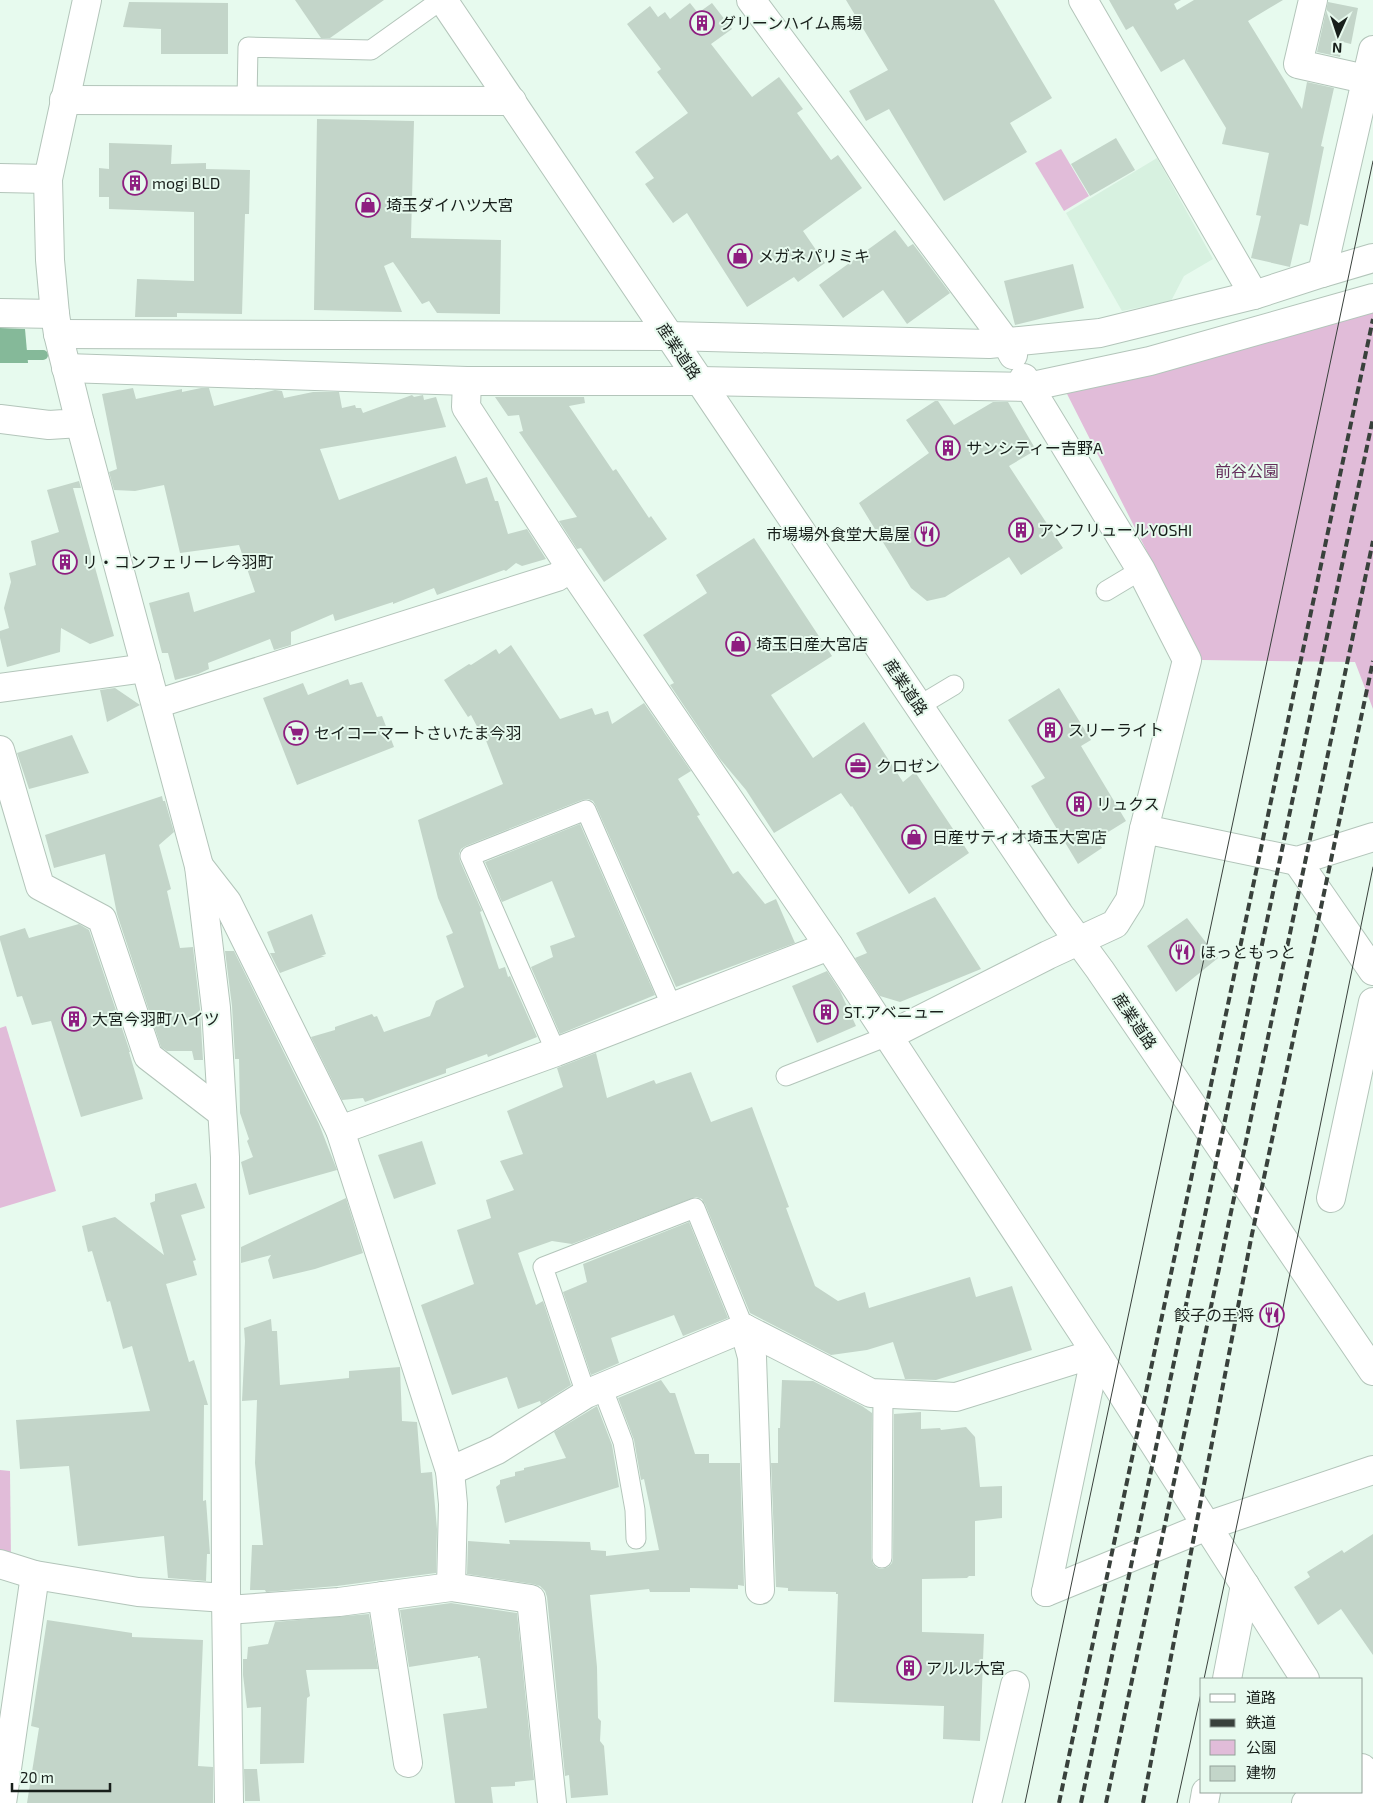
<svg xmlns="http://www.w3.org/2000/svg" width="1373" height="1803" viewBox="0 0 1373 1803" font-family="'Exo 2','Noto Sans JP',sans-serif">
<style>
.built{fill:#d7f1e0}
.green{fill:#e1bcd9}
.water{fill:#85b999}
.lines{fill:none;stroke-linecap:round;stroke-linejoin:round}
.stream{stroke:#85b999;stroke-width:10}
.building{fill:#c3d5c9}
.service-casing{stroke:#b3c5ba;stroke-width:21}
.minor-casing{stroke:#b3c5ba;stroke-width:30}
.tertiary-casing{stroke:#b3c5ba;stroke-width:30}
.primary-casing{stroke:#b3c5ba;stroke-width:30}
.service{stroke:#fff;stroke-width:19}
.minor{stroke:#fff;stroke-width:28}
.tertiary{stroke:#fff;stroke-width:28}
.primary{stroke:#fff;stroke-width:28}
.tram{stroke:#39413c;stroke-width:1}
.rail{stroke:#39413c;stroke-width:4;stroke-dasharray:8 4;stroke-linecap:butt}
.labels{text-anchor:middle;stroke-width:4;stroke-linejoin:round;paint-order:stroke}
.poi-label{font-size:16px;fill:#181f1b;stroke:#e7faee;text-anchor:start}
.street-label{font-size:16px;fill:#181f1b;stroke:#e7faee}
.park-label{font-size:16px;fill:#642d5b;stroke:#e7faee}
</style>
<rect width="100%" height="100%" fill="#e7faee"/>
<path class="built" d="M1157,158L1213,259L1184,276L1171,301L1122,311L1066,213Z"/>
<g class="green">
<path d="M1061,149L1089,196L1064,211L1035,163Z"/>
<path d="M1373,310V709L1355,662L1202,660L1064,388Z"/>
<path d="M6,1026L56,1191L0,1208V1028Z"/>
<path d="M0,1470L10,1471L11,1558L0,1554Z"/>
</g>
<path class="water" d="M0,328L25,329L28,363H0Z"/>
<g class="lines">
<path class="stream" d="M0,355H43"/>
</g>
<g class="building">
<path d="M295,0H384L330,38H321Z"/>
<path d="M846,0H994L1052,98L1010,123L1027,152L944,201L889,109L866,121L849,91L888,70Z"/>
<path d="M1109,0H1181L1174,4L1177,10L1194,0H1283L1248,21L1302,109L1307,82L1334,88L1321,146L1324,147L1308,226L1300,224L1290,267L1251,258L1261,216L1256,215L1269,153L1222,144L1226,128L1184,59L1161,72L1133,26L1126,30Z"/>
<path d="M129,2L228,3V54H161V29L123,27Z"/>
<path d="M1328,2L1358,8L1351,44L1343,42L1340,57L1317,52Z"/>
<path d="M690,3L698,13L712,3L732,29L711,44L752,97L779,77L803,109L797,113L831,160L838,155L862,188L803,231L825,263L798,282L794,277L747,307L687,213L673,223L645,184L654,178L635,152L688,113L657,72L661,69L627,24L650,6L658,17L665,12L670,19Z"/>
<path d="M317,119L414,121L411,238L501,240L500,314L437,313L429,301L422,304L393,262L384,266L402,312L314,310Z"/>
<path d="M1116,138L1135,170L1090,196L1071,164Z"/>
<path d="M109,143L172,145L171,164L206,163V169L250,170L249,214H245L242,314L177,313V317H135L137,279L194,281V212L109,209V197H99V168L109,169Z"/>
<path d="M895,230L908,247L913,244L950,293L907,324L883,290L843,318L819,285Z"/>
<path d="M1073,264L1084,308L1015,325L1004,281Z"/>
<path d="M133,388L136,399L182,389V392L201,388H209L214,406L275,390L282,391L284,398L313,392H339L342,408L355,405L356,408H361L363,413L412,395L414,397L423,395L424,400L436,397L446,427L320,449L339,500L456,456L466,484L487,477L495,501H498L508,534L527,529L546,559L522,566L516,563L506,571L504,570L437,595L434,588L393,604V602L335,621L333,614L291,632V645L274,650L270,639L208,663L209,669L198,674L175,680L168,653H162L149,603L189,592L194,612L255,592L239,545L180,553L164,485L135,491L114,490L109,472L117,469L102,394Z"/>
<path d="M495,397H584L585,403L569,406L613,471L616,469L649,518L651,516L667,539L604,582L581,548L577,549L559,521L577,517L519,432L523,431L519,415L508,416Z"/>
<path d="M935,401H938L954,425L993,402H1008L1036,450L1009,466L1063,548L1021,575L1009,557L945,597L927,601L911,588L859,503L929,453L906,420Z"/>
<path d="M79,481L81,488H73L114,636L90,644L61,628L60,652L7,667L0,638V631L9,628L4,608L11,582L9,573L36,565L31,541L59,532L47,490Z"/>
<path d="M754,538L832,656L771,695L813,758L864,722L903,782L915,772L969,853L909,894L852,806L851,807L841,793L774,833L746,790L720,759L670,685L674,683L643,635L707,593L696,575Z"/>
<path d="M511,645L560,719L592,708L595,715L608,711L612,724L644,703L691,771L678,779L700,815L697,816L733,874L738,871L765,904L776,899L795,943L676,987L596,806L593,801L588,799L582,800L466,846L461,849L459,854L460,861L482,911L480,912L499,969L505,967L508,977L510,976L537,1037L488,1057L487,1054L446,1069V1073L365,1102L363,1098L342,1100L311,1037L335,1030V1027L372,1014L374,1017L377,1016L384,1032L430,1016L436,1001L464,987L446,936L453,933L438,898L418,820L503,784L485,738H483L471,715L468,717L444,680L469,664L471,665L496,649L499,654Z"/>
<path d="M348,679L350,685L362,682L377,717L382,716L394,747L297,785L263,698L303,683L308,695Z"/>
<path d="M115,688L140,705L107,722L100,690Z"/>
<path d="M1059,688L1091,740L1081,746L1126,821L1097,839L1102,848L1078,864L1031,786L1045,778L1008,720Z"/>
<path d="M72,735L89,773L29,789L17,753Z"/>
<path d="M162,796L163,801H165L174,832L159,845L171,889L167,891L180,948L193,947L200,1009L203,1060H194L192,1051H167L161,1047L117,914L105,854L54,868L45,835Z"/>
<path d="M580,824L655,995L560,1034L531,967L553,957L550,946L575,937L552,881L502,902L485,862Z"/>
<path d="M935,897L981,969L900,1002L880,996L855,958L867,953L856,933Z"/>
<path d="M312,914L326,954L321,956H325L280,973L270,953H275L267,932Z"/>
<path d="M1187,918L1218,958L1176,992L1147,946Z"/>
<path d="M79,924L89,930L130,1052H129L143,1099L81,1117L51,1021L32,1025L22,996L17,997L0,940V936L25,928L29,938Z"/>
<path d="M225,951H234L319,1124L337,1170L249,1195L241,1162L253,1157L247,1141L249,1139L240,1113L239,1059H235L232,1006Z"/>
<path d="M827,971L840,991L856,1026L817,1043L792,986Z"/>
<path d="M596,1053L607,1098L654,1080L656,1084L691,1072L711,1122L752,1107L789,1207L786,1208L815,1286L838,1301L865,1292L869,1308L970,1277L976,1297L1012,1286L1032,1350L936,1380L905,1379L893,1342L867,1350L831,1355L750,1313L705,1204L702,1199L696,1197L572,1244L552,1241L518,1253L536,1305L543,1301L571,1385L541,1404L540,1401L518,1409L507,1377L452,1395L421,1305L474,1284L457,1230L491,1218L486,1200L514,1190L500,1161L523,1154L507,1111L563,1087L557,1068Z"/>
<path d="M422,1141L436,1184L394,1199L378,1155Z"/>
<path d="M196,1183L205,1208L181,1215L196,1260L193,1261L197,1275L166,1284L189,1362L194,1360L208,1405H204L203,1501L206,1500L210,1554H207L206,1581L168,1578L164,1536L78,1546L69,1466L20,1469L16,1420L150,1411L132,1346L123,1349L110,1301L107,1302L92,1251L88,1252L82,1226L115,1217L164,1255L150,1203L155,1201V1194Z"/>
<path d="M346,1198L363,1253L315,1269L273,1279L268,1260L271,1255L241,1263V1247Z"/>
<path d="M689,1222L728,1318L683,1336L674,1315L611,1338L619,1363L591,1375L563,1292L587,1282L583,1264Z"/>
<path d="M271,1319L272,1331H277L280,1385L349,1378V1371L400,1367L402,1421L417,1422L421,1473L432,1472L437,1529L436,1573L337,1586L266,1592L265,1590H250L252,1545H263L255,1463L257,1400L242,1401L245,1341L244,1328Z"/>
<path d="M661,1380L670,1393H675L695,1454H709V1463H740L744,1586L738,1585V1589L690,1588V1592H650L649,1589L590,1595L597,1667L598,1718L601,1721L600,1741L604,1746L608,1795L571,1798L569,1775L565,1776L547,1597L545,1591L540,1586L533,1584L467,1574L468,1541L510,1544L509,1540L590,1542L591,1550L606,1551V1556L659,1550L644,1479L641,1480L634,1440L618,1398Z"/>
<path d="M782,1380L813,1381L862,1406L872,1413L871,1558L873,1564L877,1568L882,1569L888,1567L892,1563L893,1558L894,1414L921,1412V1429L940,1428L941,1430L966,1427L975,1437L980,1487L1002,1486V1518L975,1521V1576H969L967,1578L922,1579V1632L984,1634L980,1741L943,1739L944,1706L834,1702L838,1594H836V1592L788,1591V1588L776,1587L771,1463H778V1428H780Z"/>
<path d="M597,1406L612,1445L619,1487L505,1523L496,1487L500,1484V1480L515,1476V1472L524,1470V1468L566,1458L554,1432Z"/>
<path d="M1373,1534V1655L1341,1609L1318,1625L1294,1587L1310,1577L1307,1572L1342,1550L1344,1553Z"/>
<path d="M451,1603L517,1613L534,1780L515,1782V1786L491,1787L493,1803H455L443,1714L487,1708L480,1658H478V1656L409,1667L400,1610Z"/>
<path d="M369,1614L378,1669L306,1670L310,1696L307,1698L304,1763L260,1764L261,1707L247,1708L243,1675V1659H247L248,1647L268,1644L275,1622Z"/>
<path d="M47,1620L132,1633V1637L203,1640L198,1766L213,1767V1803H27L39,1728L31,1726Z"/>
<path d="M244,1769H257L260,1801H245Z"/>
</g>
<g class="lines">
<g class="service-casing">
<g id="service">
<path d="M247,100L248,47L371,50L441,0"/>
<path d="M1106,591L1141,570"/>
<path d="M919,706L954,685"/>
<path d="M556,1052L470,856L586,810L672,1007"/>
<path d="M786,1076L888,1036"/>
<path d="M602,1387L623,1442L635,1510L636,1539"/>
<path d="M586,1394L543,1267L695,1208L744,1328"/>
<path d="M882,1558L883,1394"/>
</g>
</g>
<g class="minor-casing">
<g id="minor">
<path d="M751,0L1006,342L1013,355"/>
<path d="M1083,0L1254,295"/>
<path d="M1313,0L1298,64L1365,79"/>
<path d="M64,100L512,101"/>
<path d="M0,178L48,179"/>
<path d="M1322,273L1373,258"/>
<path d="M0,313L55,314"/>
<path d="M58,334L669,336L989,344L1100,333L1254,295L1322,273L1373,50"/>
<path d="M66,368L467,381H700L1028,387L1150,361L1373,298"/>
<path d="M1024,378L1141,570L1187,660L1144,829"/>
<path d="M467,381L466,407L571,568L829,946L1096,1353L1305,1679"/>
<path d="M80,423L199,866L216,1008L225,1157L226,1598L229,1803"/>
<path d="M0,688L146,668"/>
<path d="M156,704L557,577L571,568"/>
<path d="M0,750L40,886L102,919L148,1056L222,1113"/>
<path d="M1297,861L1373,971"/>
<path d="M199,866L227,902L340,1130L556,1052L829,946"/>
<path d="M888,1036L1048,955L1115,924L1130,900L1144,829L1297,861L1373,837"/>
<path d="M340,1130L450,1471L453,1504L451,1587"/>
<path d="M1331,1198L1373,1002"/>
<path d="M744,1328L752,1357L760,1590"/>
<path d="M450,1471L497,1450L586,1394L744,1328L871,1393L956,1397L1096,1353L1046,1592"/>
<path d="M0,1564L35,1575L138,1592L226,1598"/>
<path d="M382,1596L408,1763"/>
<path d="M227,1610L339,1602L451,1587L531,1599L552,1803"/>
<path d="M1227,1679L1245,1585"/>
<path d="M1362,1768L1373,1786"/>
<path d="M2,1803L35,1575"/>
<path d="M987,1803L1015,1685"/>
<path d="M1204,1803L1206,1792"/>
<path d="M1306,1803L1373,1797"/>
</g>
</g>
<g class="tertiary-casing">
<g id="tertiary">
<path d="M0,419L49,425L80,423L58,334L55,314L50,260L48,179L87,0"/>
<path d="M1046,1592L1207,1526L1373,1470"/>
</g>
</g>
<g class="primary-casing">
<path id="primary" d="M443,0L1059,914L1100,970L1373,1371"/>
</g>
<use href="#service" class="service"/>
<use href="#minor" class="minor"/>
<use href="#tertiary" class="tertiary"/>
<use href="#primary" class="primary"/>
<g class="tram">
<path d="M1204,1679L1277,1337L1373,867"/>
<path d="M1025,1803L1373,161"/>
<path d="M1177,1803L1202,1689"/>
</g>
<g class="rail">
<path d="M1059,1803L1373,319"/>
<path d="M1081,1803L1373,418"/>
<path d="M1106,1803L1373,541"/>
<path d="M1143,1803L1251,1239L1373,661"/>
</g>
</g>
<defs>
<g id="building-ring" transform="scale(1.25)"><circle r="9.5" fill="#e7faee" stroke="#8e1e80" stroke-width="1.5"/><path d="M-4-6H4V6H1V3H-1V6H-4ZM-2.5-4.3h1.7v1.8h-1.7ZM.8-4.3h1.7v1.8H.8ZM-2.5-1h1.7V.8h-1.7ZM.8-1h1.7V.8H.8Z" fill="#8e1e80"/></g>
<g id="shop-ring" transform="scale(1.25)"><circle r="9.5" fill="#e7faee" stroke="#8e1e80" stroke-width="1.5"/><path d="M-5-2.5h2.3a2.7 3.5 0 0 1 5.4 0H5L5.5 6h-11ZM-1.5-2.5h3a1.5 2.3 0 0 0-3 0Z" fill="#8e1e80"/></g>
<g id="restaurant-ring" transform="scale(1.25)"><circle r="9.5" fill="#e7faee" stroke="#8e1e80" stroke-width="1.5"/><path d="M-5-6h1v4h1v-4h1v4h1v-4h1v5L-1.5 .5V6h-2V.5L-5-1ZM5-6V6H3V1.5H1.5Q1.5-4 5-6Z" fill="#8e1e80"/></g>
<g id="supermarket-ring" transform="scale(1.25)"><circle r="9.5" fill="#e7faee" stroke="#8e1e80" stroke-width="1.5"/><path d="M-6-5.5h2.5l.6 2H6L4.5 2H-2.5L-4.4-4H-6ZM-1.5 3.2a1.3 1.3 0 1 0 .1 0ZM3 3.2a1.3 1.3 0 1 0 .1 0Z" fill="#8e1e80"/></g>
<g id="office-ring" transform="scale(1.25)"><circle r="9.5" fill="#e7faee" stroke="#8e1e80" stroke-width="1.5"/><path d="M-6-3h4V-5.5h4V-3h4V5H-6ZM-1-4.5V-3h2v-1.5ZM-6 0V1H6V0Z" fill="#8e1e80"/></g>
</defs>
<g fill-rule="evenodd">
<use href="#building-ring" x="702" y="23"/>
<use href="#building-ring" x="135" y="183"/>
<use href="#shop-ring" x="368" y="205"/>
<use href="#shop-ring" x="740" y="256"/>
<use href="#building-ring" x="948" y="448"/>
<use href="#building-ring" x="1021" y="530"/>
<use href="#restaurant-ring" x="927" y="534"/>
<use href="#building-ring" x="65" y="562"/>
<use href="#shop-ring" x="738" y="644"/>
<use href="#building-ring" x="1050" y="730"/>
<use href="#supermarket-ring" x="296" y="733"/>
<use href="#office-ring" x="858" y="766"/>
<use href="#building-ring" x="1079" y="804"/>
<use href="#shop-ring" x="914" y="837"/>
<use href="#restaurant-ring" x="1182" y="952"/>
<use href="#building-ring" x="826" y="1012"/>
<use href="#building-ring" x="74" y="1019"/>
<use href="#restaurant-ring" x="1272" y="1315"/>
<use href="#building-ring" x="909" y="1668"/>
</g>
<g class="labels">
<g class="poi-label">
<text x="720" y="29">グリーンハイム馬場</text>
<text x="152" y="189">mogi BLD</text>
<text x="386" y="211">埼玉ダイハツ大宮</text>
<text x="758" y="262">メガネパリミキ</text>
<text x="966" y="454">サンシティー吉野A</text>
<text x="1038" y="536">アンフリュールYOSHI</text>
<text x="910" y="540" text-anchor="end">市場場外食堂大島屋</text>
<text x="82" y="568">リ・コンフェリーレ今羽町</text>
<text x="756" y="650">埼玉日産大宮店</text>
<text x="1068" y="736">スリーライト</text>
<text x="314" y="739">セイコーマートさいたま今羽</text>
<text x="876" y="772">クロゼン</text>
<text x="1096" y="810">リュクス</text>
<text x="932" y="843">日産サティオ埼玉大宮店</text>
<text x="1200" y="958">ほっともっと</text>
<text x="844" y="1018">ST.アベニュー</text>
<text x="92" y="1025">大宮今羽町ハイツ</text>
<text x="1254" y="1321" text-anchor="end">餃子の王将</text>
<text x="926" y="1674">アルル大宮</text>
</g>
<g class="street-label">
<text transform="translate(679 351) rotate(56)" y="6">産業道路</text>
<text transform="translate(906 687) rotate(56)" y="6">産業道路</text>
<text transform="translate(1135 1021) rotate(56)" y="6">産業道路</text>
</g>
<g class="park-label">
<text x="1247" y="477">前谷公園</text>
</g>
</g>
<rect x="1200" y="1678" width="162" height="115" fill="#e7faee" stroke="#94a29a"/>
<rect x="1210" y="1694" width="25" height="8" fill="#ffffff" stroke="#94a29a"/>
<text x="1246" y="1703" font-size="15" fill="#181f1b">道路</text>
<rect x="1210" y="1719" width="25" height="8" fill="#39413c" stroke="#94a29a"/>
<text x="1246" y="1728" font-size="15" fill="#181f1b">鉄道</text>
<rect x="1210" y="1740" width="25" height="15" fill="#e1bcd9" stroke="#94a29a"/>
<text x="1246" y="1753" font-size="15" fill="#181f1b">公園</text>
<rect x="1210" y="1766" width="25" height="15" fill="#c3d5c9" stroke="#94a29a"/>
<text x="1246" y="1778" font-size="15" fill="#181f1b">建物</text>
<g transform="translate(1338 35) rotate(183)" stroke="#e7faee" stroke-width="4" paint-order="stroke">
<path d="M0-4L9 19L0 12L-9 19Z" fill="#181f1b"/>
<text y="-8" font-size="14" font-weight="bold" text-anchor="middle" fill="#181f1b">N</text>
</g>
<path d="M12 1783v8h98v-8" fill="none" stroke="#181f1b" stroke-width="2.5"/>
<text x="20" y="1783" font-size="15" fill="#181f1b" stroke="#e7faee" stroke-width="4" paint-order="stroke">20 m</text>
</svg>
